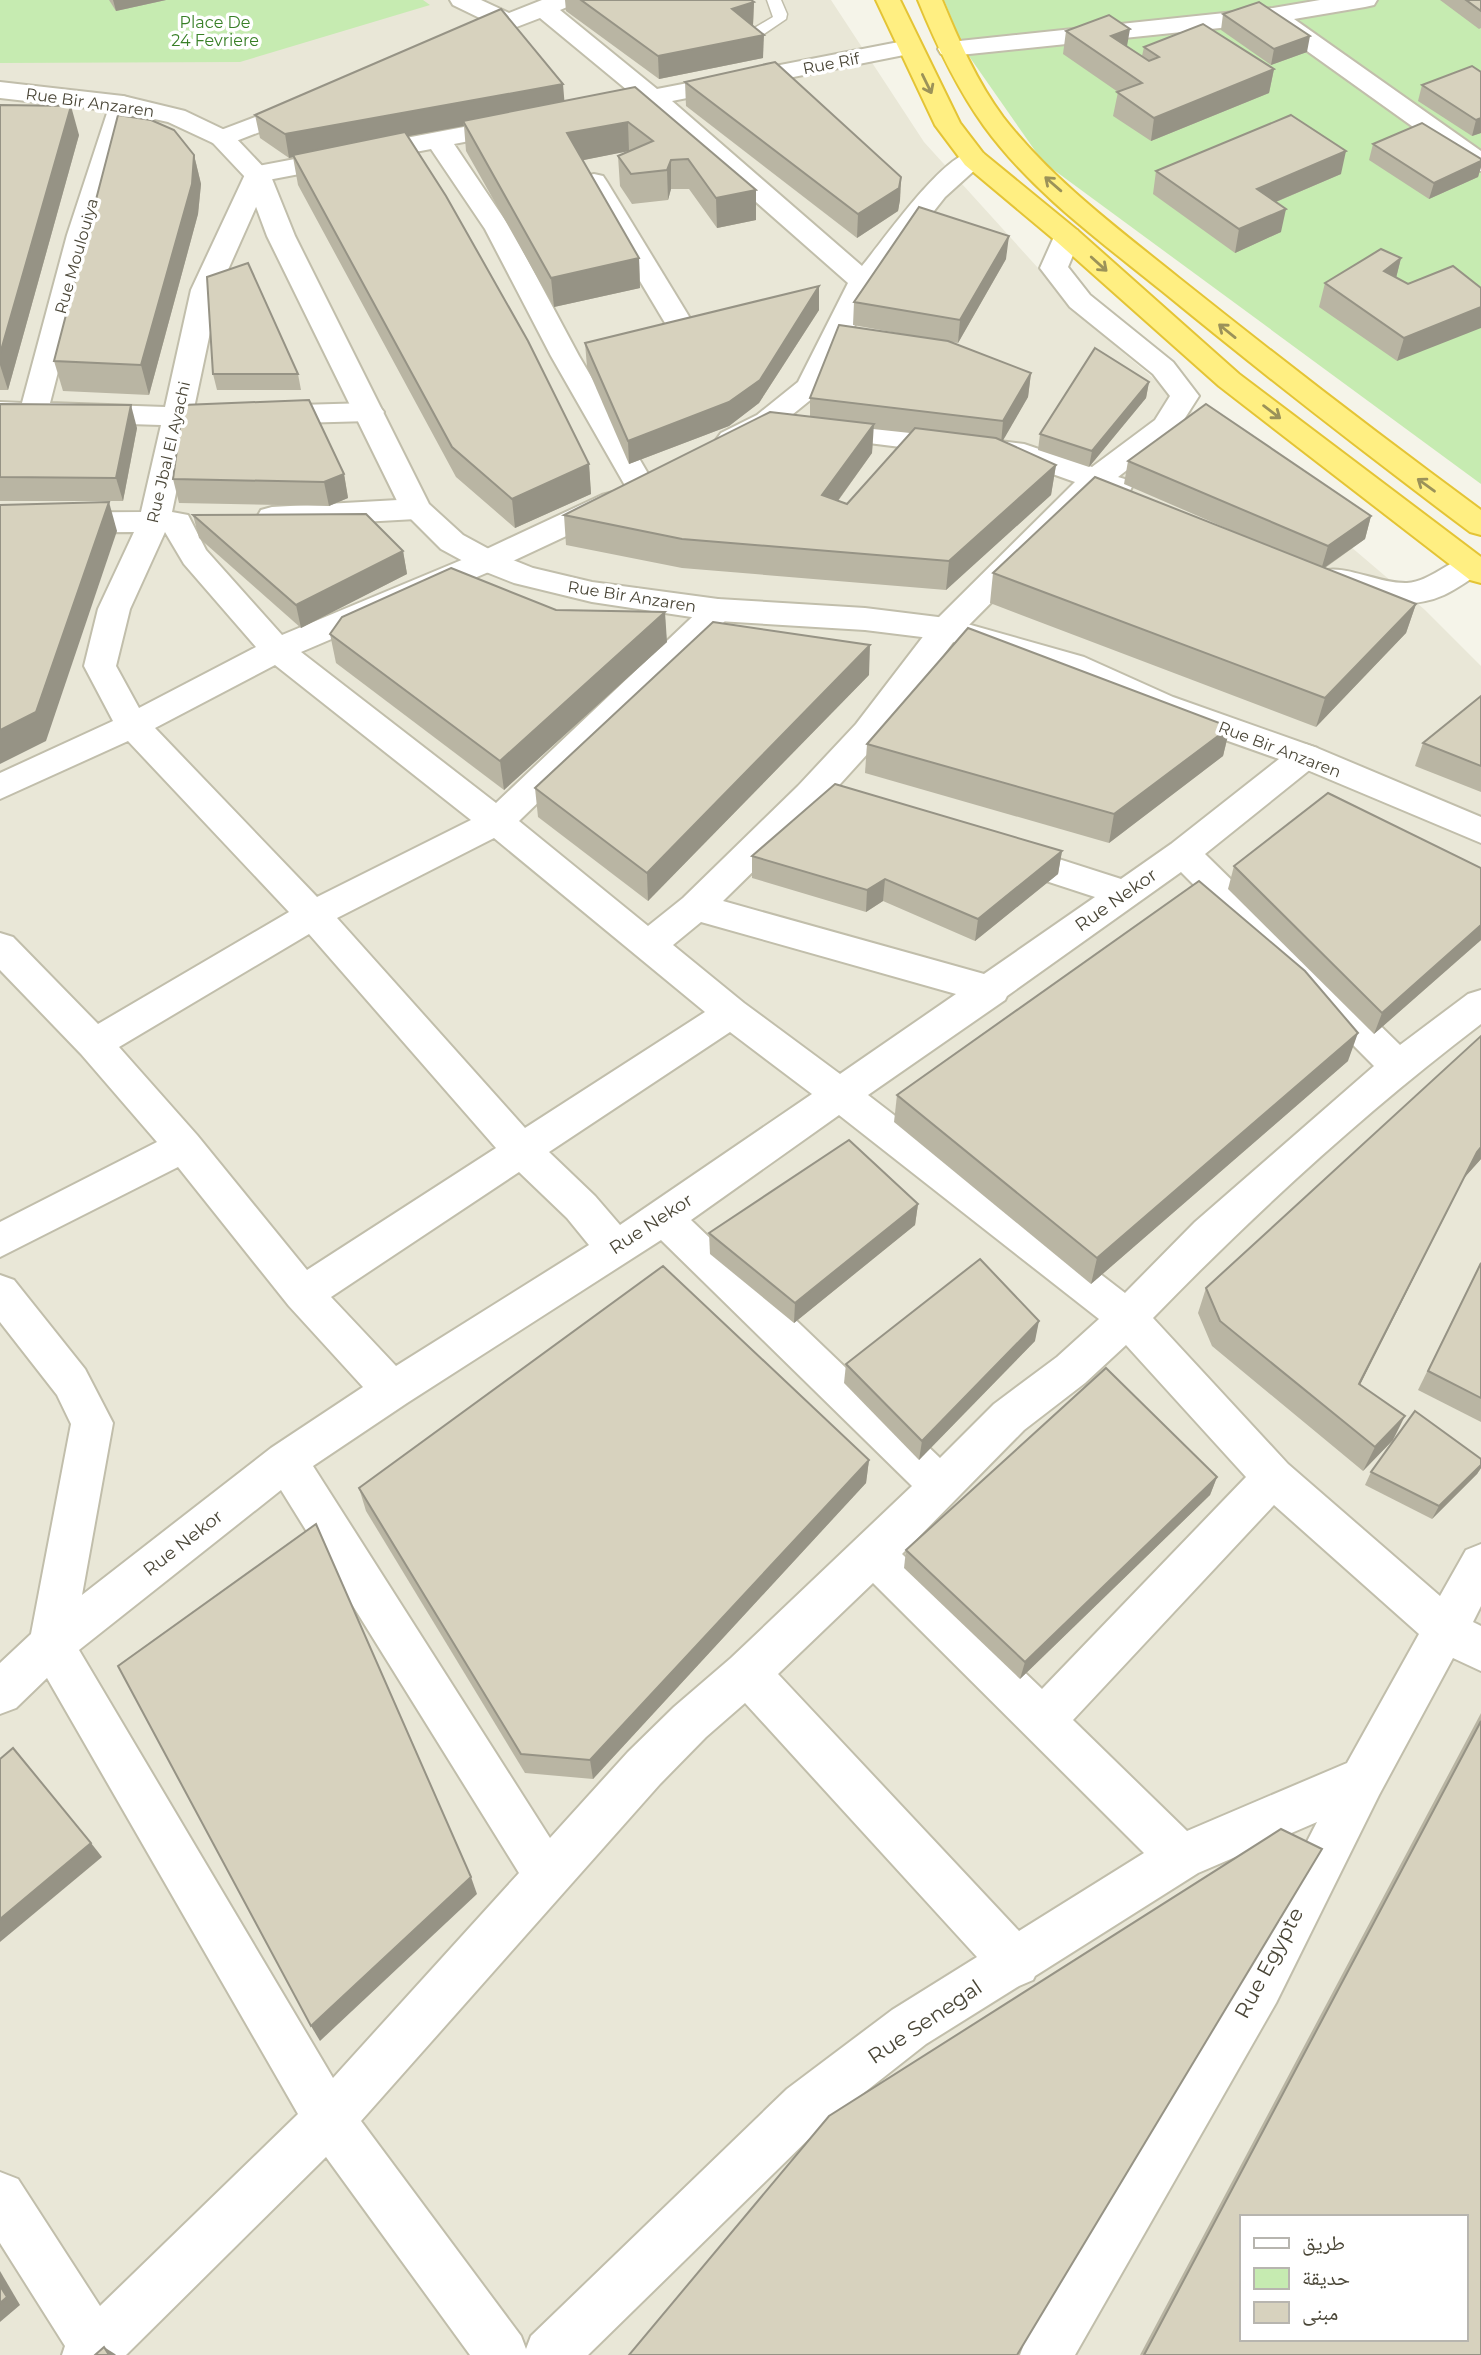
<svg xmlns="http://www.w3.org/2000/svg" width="1481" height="2355" viewBox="0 0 1481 2355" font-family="Montserrat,'Noto Naskh Arabic',sans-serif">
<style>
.residential{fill:#e9e7d7;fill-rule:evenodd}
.green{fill:#c6ebb1}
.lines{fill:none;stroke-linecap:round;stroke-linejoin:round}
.service-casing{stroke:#c1beab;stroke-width:3}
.minor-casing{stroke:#c1beab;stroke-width:4}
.tertiary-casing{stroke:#c1beab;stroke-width:4}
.trunk-casing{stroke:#e4c435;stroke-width:4}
.service{fill:#fff;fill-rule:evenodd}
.minor{fill:#fff;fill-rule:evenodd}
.tertiary{fill:#fff;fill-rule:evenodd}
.trunk{fill:#ffef82;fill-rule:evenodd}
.wall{fill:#b9b5a3;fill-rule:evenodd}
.shaded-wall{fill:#969385}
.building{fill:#d7d2be;stroke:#969385;stroke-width:2;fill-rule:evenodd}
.oneway{stroke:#9b9259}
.labels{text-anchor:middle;stroke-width:7;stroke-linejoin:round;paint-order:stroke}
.far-park-label{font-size:16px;fill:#387f27;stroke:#fff}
.far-street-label{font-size:16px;fill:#4a4637;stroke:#fff}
.street-label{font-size:18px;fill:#4a4637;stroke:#fff}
.near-street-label{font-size:21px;fill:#4a4637;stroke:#fff}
</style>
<rect width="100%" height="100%" fill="#f5f4e9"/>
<path class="residential" d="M0,0H831L924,142L1086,321L1425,610L1481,666V2355H0ZM1241,2217H1465V2339H1241Z"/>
<g class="green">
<path d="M0,0H423L430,5L240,62L0,63Z"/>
<path d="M944,0H1481V484L1043,162L964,49Z"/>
</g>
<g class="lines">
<g class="service-casing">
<path id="service" d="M767,0H781L787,14L786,19L761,36H751V30L773,17Z"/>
</g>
<g class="minor-casing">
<g id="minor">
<path d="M450,0H481L509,13L542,0H575L572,5L560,10L657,89L909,40L918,42L921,47L918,52L909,54L672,101L862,266C885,238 936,165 967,153C973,151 977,152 983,153L987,159L945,197L870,292L843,351L819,393L777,427L741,447L731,449L721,447L716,440L721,433L757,415L798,382L848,283L647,106L599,116L590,113L586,108L590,103L632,94L540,18L461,48L452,46L449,41L452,36L488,22L453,5Z"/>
<path d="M1320,0H1377L1374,5L1365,7L1294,19L1481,151V171L1472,169L1268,23L950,56L941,54L938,49L941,44L950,42L1273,8Z"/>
<path d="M123,96L132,99L136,104L93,235L50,403L165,407L191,290L248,168L516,117L525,120L529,125L525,130L454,144L511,229L579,356L657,489L653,496L642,499L631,496L551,356L485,229L431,149L268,180L219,290L194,408L209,411L214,417L209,423L190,426L172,512L188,515L206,550L282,635L476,554L602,495L613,492L624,495L628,502L624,509L498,568L301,652L496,803L707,603L718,599L729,603L734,610L729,617L519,821L648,926L683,898L798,786L856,724L935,621L1075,482L1019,462L821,437L811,434L806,428L811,422L821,419L1024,444L1092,467L1155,420L1170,396L1153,374L1070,307L1040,268L1057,230L1067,228L1077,230L1081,236L1068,267L1090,295L1173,362L1199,396L1176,432L1118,477L1128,480L1132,487L1128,494L1117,497L1101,492L957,637L880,740L822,804L723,901L984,974L1095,897L997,865L992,856L997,847L1009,843L1121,879L1171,844L1293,748L1305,744L1317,748L1322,756L1317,764L1205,854L1400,1045L1468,994L1481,990V1024C1364,1113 1255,1213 1153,1318L1288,1464L1440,1596L1466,1550L1481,1544V1606L1473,1622L1481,1626V1671L1453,1658L1379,1795L1276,2003L1075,2355H1020L1027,2336L1242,1969L1317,1822L1198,1873L1035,1976L1033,1980L1019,1986L926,2044L823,2125L588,2355H470L326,2157L126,2355H62L65,2346L0,2243V2172L18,2179L100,2306L298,2114L47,1678L16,1708L0,1714V1663L31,1634L71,1424L57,1395L0,1322V1275L14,1280L85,1369L113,1423L82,1595L271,1448L363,1387L289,1306L178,1167L0,1257V1222L157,1142L81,1054L0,970V933L13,937L98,1024L289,912L128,741L0,799V773L113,721L84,666L98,609L134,532L0,533V513L141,512L161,425L0,420V402L22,403L67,235L110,104L114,99ZM165,532L184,564L256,647L139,708L116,666L130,609ZM275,665L471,820L317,897L155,728ZM494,838L705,1012L525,1128L337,918ZM1181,872L1374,1066L1195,1222L1125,1293L868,1095L1005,1000L1007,996ZM701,922L956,994L840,1074L744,1003L673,945ZM309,934L496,1148L307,1270L197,1135L119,1047ZM730,1032L812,1094L620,1225L595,1196L549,1152ZM839,1115L1099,1319L1057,1357L994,1404L940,1458L691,1220ZM519,1172L567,1218L589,1245L396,1366L331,1297ZM661,1240L912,1486L731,1658L674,1707L628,1752L550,1838L313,1466L407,1403ZM1126,1345L1246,1477L1042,1689L902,1554L1024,1430L1085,1383ZM281,1490L519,1873L333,2078L79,1650ZM1274,1505L1419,1634L1347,1763L1187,1831L1073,1720ZM873,1583L1144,1853L1019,1931L778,1674ZM745,1703L977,1957L892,2010L787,2089L531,2336L526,2349L521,2336L361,2121L660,1784L706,1737Z"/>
<path d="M305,98L314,101L318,106L314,111L231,143L222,146L213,143L209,138L213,133Z"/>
<path d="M594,174L603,176L607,182L696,328L692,334L682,336L672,334L668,328L581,182L585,176Z"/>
<path d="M369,403L379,406L384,412L379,418L369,421L263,424L253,421L248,415L253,409L263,406Z"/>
<path d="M416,499L427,502L431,509L427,516L416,519L272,527L261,524L257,517L261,510L272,507Z"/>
<path d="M1471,555L1481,557V573C1468,580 1457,589 1444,595C1404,613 1360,599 1322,585L1317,578L1322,571C1345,564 1379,584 1407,583C1431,581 1448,561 1471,555Z"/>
</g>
</g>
<g class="tertiary-casing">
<path id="tertiary" d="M0,82L123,96L185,111L231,133L270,174L295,236L429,504L463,535L498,554L533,568L592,582L718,599L865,608L946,618L1084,657L1173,697L1317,748L1481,817V843L1293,764L1149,713L1062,673L946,640L865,630L718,621L592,602L514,583L476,568L441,549L401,509L267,236L245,177L213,143L168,122L123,112L0,98Z"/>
</g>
<g class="trunk-casing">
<g id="trunk">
<path d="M876,0H900L960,123L983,153L1077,230L1239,374L1481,557V583L1470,580L1219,386L1057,242L965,165L935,125Z"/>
<path d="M918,0H942C959,41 977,82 1003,117C1052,180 1117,228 1179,278C1278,357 1379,435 1481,510V535L1470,532C1366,454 1263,374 1162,291C1099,240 1032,192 984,126C956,87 936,44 918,0Z"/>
</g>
</g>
<use href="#service" class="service"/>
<use href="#minor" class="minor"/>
<use href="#tertiary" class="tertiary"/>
<use href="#trunk" class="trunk"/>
</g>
<g class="wall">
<path d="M109,0H166L116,11Z"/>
<path d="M565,0H751L754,2L753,25H752L763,58L659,79L566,11Z"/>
<path d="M1440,0H1481V28L1479,29Z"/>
<path d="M1223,14L1307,52L1271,65L1221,30Z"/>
<path d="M1066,31L1127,46L1142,56L1144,47L1274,69L1269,93L1151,141L1113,116L1118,92L1063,54Z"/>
<path d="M1481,72V133L1472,136L1418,101L1422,85Z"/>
<path d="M685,82L901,177L900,200L898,211L857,238L686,106Z"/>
<path d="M635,87L756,190V220L717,228L689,189H671L668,200L632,204L620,186L618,156L629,151L583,160L639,258L640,288L554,307L466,151L464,126L407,136L589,464L591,494L515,528L456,477L298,185L293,157L289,158L260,138L255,115L564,101Z"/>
<path d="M0,105L79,135L8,390H0Z"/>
<path d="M1373,144L1481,159V167L1478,177L1429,199L1369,160Z"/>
<path d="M194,155L201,184L198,214L149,395L63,391L54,361Z"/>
<path d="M1156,171L1341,174L1276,202L1281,232L1235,253L1153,194Z"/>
<path d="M1401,258L1396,278L1408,284L1453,266L1397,361L1319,307L1325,283Z"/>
<path d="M1006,259L958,343L951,342L1031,373L1028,397L1002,441L1056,465L1051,495L946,590L682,568L566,545L564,515L810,416V398L925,338L853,325L854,302ZM873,429L910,433L847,504L838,501L872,453Z"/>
<path d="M819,286V310L759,403L729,426L629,464L587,367L585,343Z"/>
<path d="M213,374H298L301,390H217Z"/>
<path d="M1149,382L1146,398L1089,467L1038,450L1040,434Z"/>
<path d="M0,404L137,428L123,501H0Z"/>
<path d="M1128,461L1371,516L1365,539L1325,568L1416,604L1406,633L1316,727L990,603L993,573L1228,529L1124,484Z"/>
<path d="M344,474L348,498L329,506L179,503L173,479Z"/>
<path d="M193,515L403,551L407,574L301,628L199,538Z"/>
<path d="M556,610L667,642L504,790L336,663L330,634Z"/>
<path d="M869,675L648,901L538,817L535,788Z"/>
<path d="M1481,696V792L1415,766L1423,743Z"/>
<path d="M1230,727L1223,756L1109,843L865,773L867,744Z"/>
<path d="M1062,851L1058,874L975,941L883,901L866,912L752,878V856Z"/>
<path d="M1234,866L1481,868V940L1374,1034L1228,889Z"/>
<path d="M1481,1036V1159L1464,1178L1360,1385L1393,1440L1363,1471L1212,1346L1198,1313L1206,1288Z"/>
<path d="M1348,1061L1091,1284L894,1122L897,1095Z"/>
<path d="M918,1204L915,1225L794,1323L710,1254L709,1233Z"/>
<path d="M1481,1262V1422L1418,1390Z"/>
<path d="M1035,1341L919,1460L844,1383L846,1364Z"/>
<path d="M1481,1459V1468L1477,1474L1432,1519L1365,1485L1371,1472Z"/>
<path d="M869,1460L866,1483L593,1779L525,1773L366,1511L359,1488Z"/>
<path d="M1217,1477L1210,1495L1020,1679L904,1568L906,1550Z"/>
<path d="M1481,1713V2355H1140Z"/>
</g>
<g class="shaded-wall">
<path d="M113,0H166L116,11Z"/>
<path d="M754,2L753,25L732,32V9Z"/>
<path d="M1130,29L1126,52L1111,36Z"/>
<path d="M764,35L763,58L659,79L658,56Z"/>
<path d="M1310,36L1307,52L1271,65L1274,49Z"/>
<path d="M1274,69L1269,93L1151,141L1154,118Z"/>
<path d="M563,84L565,108L463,121L464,126L289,158L285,134Z"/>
<path d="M71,106L79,135L8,390L0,365V354Z"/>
<path d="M1481,118V133L1472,136L1476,120Z"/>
<path d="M628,122L629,151L569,163L567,133Z"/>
<path d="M1346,151L1341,174L1252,212L1257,189Z"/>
<path d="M194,155L201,184L198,214L149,395L141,365Z"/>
<path d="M671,160V189L668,200L667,170Z"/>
<path d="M1481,161V167L1478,177L1429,199L1434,183Z"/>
<path d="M901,177L900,200L898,211L857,238L858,214Z"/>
<path d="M756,190V220L717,228L716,198Z"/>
<path d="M1286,209L1281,232L1235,253L1239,229Z"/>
<path d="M1009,236L1006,259L958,343L960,320Z"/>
<path d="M639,258L640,288L554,307L551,278Z"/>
<path d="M1401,258L1395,282L1384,271Z"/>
<path d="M819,286V310L759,403L729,426L629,464L628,441Z"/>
<path d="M1481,307V328L1397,361L1404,338Z"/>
<path d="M1031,373L1028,397L1001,444L1003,421Z"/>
<path d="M1149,382L1146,398L1089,467L1092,451Z"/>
<path d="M131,405L137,428L123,501L116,478Z"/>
<path d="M874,424L872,453L821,524L822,495Z"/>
<path d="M589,464L591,494L515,528L512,499Z"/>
<path d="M1056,465L1051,495L946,590L949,561Z"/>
<path d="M344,474L348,498L329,506L324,482Z"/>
<path d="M109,502L117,531L46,741L0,764V730Z"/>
<path d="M1371,516L1365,539L1321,570L1328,546Z"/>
<path d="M403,551L407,574L301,628L296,605Z"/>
<path d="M1416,604L1406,633L1316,727L1325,698Z"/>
<path d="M665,612L667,642L504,790L500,761Z"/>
<path d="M870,645L869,675L648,901L647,873Z"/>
<path d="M1230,727L1223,756L1109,843L1114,814Z"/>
<path d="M1062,851L1058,874L975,941L978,919Z"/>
<path d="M885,879L883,901L866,912L867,890Z"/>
<path d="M1481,925V940L1374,1034L1382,1013Z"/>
<path d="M1358,1033L1348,1061L1091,1284L1097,1258Z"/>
<path d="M1481,1147V1159L1464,1178L1348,1408L1359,1384L1477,1152Z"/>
<path d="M918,1204L915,1225L794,1323L795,1303Z"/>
<path d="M1039,1321L1035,1341L919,1460L922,1441Z"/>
<path d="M1405,1416L1393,1440L1363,1471L1375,1447Z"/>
<path d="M869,1460L866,1483L593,1779L590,1760Z"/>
<path d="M1481,1465V1468L1477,1474L1432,1519L1439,1506Z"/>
<path d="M1217,1477L1210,1495L1020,1679L1025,1662Z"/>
<path d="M91,1843L102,1857L0,1942V1919Z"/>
<path d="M471,1877L477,1894L320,2041L311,2026Z"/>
<path d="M0,2271L20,2305L0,2322Z"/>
<path d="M104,2347L115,2354L116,2355H109Z"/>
</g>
<g class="building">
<path d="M581,0H751L754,2L732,9L764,35L658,56Z"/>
<path d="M1466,0H1481V11Z"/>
<path d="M1259,2L1310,36L1274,49L1223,14Z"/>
<path d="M501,9L563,84L285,134L255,115Z"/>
<path d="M1109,15L1130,29L1111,36L1149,61L1159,57L1144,47L1203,24L1274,69L1154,118L1117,92L1142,83L1066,31Z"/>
<path d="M775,62L901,177L899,188L858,214L685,82Z"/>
<path d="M1472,66L1481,72V118L1476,120L1422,85Z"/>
<path d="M635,87L756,190L716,198L688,159L671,160L667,170L631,174L618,156L653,141L628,122L567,133L639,258L551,278L463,121Z"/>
<path d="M0,105L71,106L0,354Z"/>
<path d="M118,115L151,120L174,130L194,155L192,184L141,365L54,361Z"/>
<path d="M1291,115L1346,151L1257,189L1286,209L1239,229L1156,171Z"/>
<path d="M1422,123L1481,159V161L1434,183L1373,144Z"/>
<path d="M405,132L446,196L528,341L589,464L512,499L452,447L293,155Z"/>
<path d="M919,207L1009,236L960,320L854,302Z"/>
<path d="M1381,249L1401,258L1384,271L1408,284L1453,266L1481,288V307L1404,338L1325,283Z"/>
<path d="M248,263L298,374H213L207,277Z"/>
<path d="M819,286L760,380L729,402L628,441L585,343Z"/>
<path d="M839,325L948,341L1031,373L1003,421L810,398Z"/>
<path d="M1095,348L1149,382L1092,451L1040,434Z"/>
<path d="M309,400L344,474L324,482L173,479L183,405Z"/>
<path d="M0,404L131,405L116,478L0,477Z"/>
<path d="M1206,404L1371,516L1328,546L1128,461Z"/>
<path d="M770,412L874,424L822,495L847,504L915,428L996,438L1056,465L949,561L682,539L564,515Z"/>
<path d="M1095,477L1416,604L1325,698L993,573Z"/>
<path d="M109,502L36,712L0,730V505Z"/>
<path d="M366,514L403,551L296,605L193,515Z"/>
<path d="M451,568L556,610L665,612L500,761L330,634L342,617Z"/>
<path d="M713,622L870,645L647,873L535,788Z"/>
<path d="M968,628L1230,727L1114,814L867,744Z"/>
<path d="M1481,696V766L1423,743Z"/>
<path d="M835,784L1062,851L978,919L885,879L867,890L752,856Z"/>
<path d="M1328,793L1481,868V925L1382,1013L1234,866Z"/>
<path d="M1199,881L1305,971L1358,1033L1097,1258L897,1095Z"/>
<path d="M1481,1036V1147L1477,1152L1359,1384L1405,1416L1375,1447L1220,1321L1206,1288Z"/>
<path d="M849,1140L918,1204L795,1303L709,1233Z"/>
<path d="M980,1259L1039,1321L922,1441L846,1364Z"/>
<path d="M1481,1263V1398L1428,1371Z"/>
<path d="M663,1266L869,1460L590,1760L521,1754L359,1488Z"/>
<path d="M1106,1368L1217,1477L1025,1662L906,1550Z"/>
<path d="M1415,1411L1481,1459V1465L1439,1506L1371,1472Z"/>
<path d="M316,1524L471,1877L311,2026L118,1666Z"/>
<path d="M1481,1721V2355H1144ZM1241,2217H1465V2339H1241Z"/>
<path d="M13,1748L91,1843L0,1919V1759Z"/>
<path d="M1281,1829L1322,1849L1017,2355H629L829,2116Z"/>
<path d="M0,2286L7,2297L0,2303Z"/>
<path d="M104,2347L109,2355H95Z"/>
</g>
<defs><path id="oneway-shaft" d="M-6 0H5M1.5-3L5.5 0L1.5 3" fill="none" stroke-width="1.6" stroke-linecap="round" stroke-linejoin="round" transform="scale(1.75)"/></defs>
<g class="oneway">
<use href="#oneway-shaft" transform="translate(927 84) rotate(64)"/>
<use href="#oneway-shaft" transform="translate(1053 184) rotate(-139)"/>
<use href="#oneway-shaft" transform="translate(1099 264) rotate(42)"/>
<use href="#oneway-shaft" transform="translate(1227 331) rotate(-141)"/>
<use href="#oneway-shaft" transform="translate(1272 412) rotate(37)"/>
<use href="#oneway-shaft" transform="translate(1426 485) rotate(-144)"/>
</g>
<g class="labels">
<g class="far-park-label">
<text x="215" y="28">Place De<tspan x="215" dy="18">24 Fevriere</tspan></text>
</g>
<g class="far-street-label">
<text transform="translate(831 63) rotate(-11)" y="6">Rue Rif</text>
<text transform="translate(90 102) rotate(8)" y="6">Rue Bir Anzaren</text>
<text transform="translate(76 256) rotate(-74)" y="6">Rue Moulouiya</text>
<text transform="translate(168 452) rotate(-77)" y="6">Rue Jbal El Ayachi</text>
<text transform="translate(632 596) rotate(9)" y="6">Rue Bir Anzaren</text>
<text transform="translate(1280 749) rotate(21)" y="6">Rue Bir Anzaren</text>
</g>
<g class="street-label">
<text transform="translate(1116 900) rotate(-35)" y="6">Rue Nekor</text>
<text transform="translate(651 1224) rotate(-33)" y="6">Rue Nekor</text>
<text transform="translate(183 1543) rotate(-38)" y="6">Rue Nekor</text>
</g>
<g class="near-street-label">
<text transform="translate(1269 1963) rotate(-62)" y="7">Rue Egypte</text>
<text transform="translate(925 2022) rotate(-34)" y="7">Rue Senegal</text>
</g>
</g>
<rect x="1240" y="2215" width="228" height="126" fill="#ffffff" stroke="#b7b5af" stroke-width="2"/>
<rect x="1254" y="2238" width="35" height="10" fill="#ffffff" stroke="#b7b5af" stroke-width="2"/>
<text x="1302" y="2250" font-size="21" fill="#4a4637">طريق</text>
<rect x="1254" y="2268" width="35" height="21" fill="#c6ebb1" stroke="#b7b5af" stroke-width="2"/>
<text x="1302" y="2285" font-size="21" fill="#4a4637">حديقة</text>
<rect x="1254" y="2302" width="35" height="21" fill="#d7d2be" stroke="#b7b5af" stroke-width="2"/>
<text x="1302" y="2320" font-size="21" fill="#4a4637">مبنى</text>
</svg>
